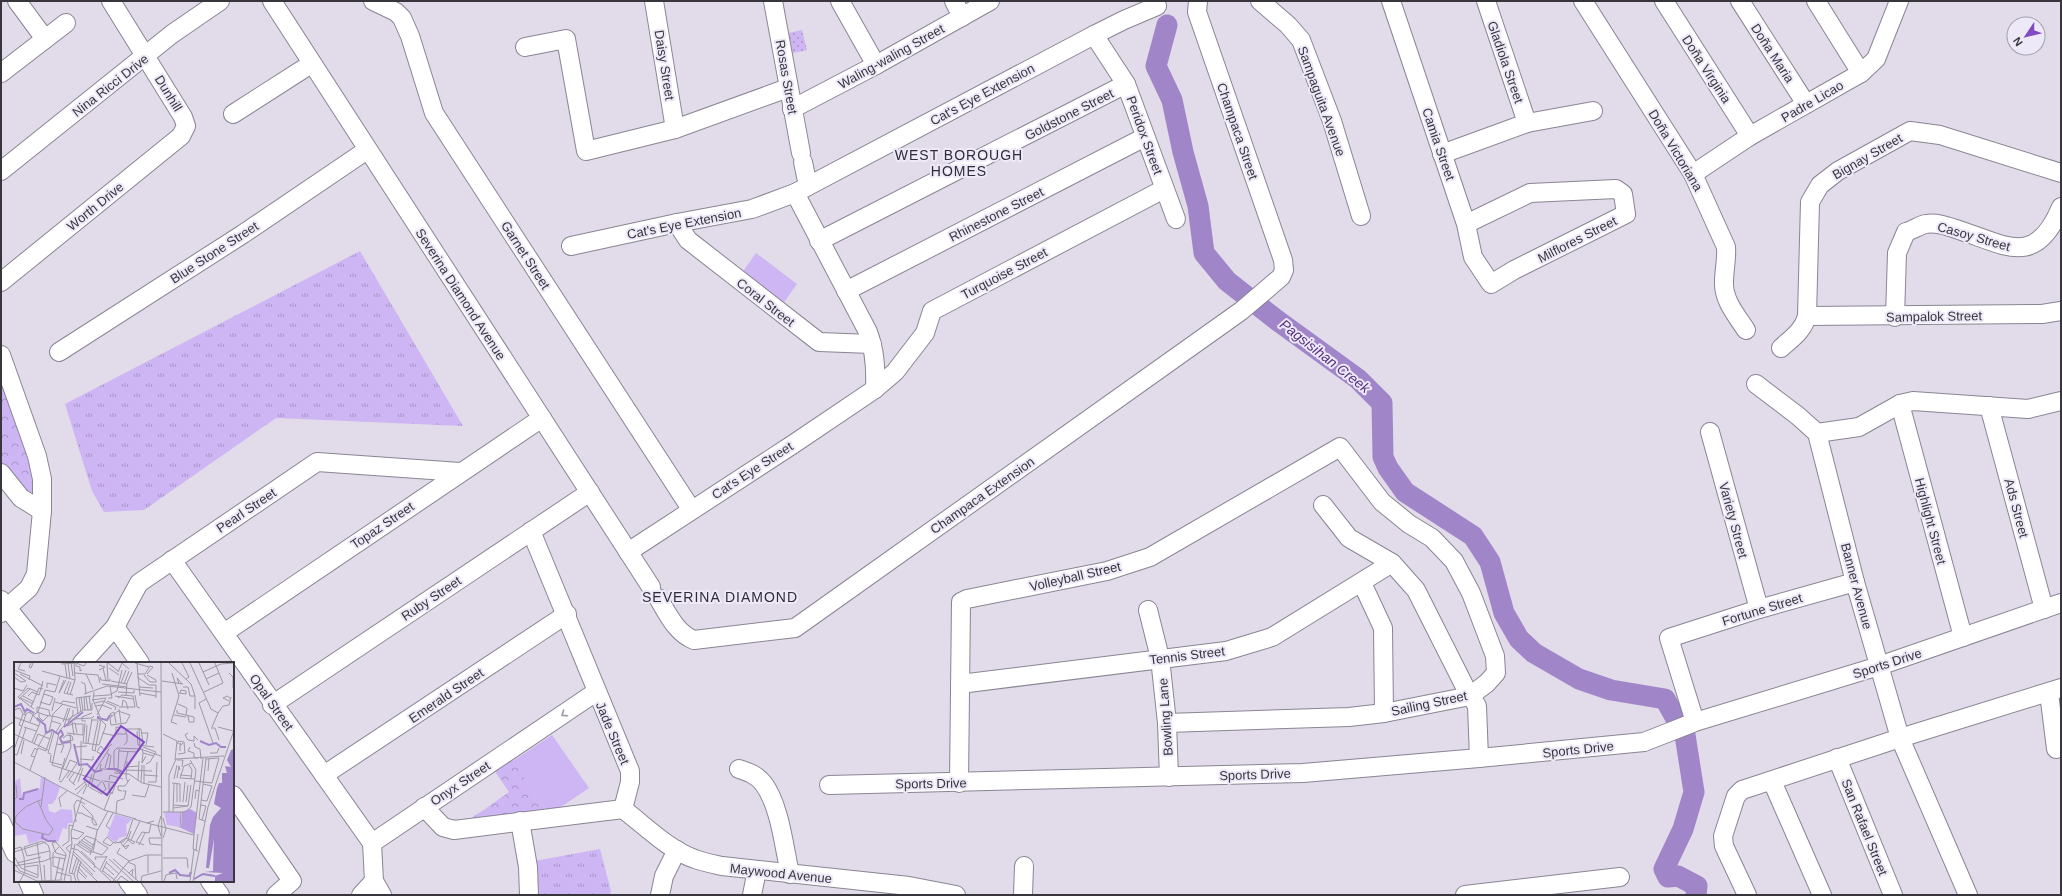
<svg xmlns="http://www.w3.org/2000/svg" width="2062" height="896" viewBox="0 0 2062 896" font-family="Arial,sans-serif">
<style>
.grass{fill:url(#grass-tufts)}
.park{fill:url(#park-crowns)}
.garden{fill:url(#garden-dots)}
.pitch{fill:#ceb6f4}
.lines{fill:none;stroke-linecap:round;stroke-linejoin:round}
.river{stroke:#a085c8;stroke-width:21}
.minor-casing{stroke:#8a8593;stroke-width:20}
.minor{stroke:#fff;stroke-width:18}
.oneway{stroke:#9c9a9e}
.labels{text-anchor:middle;stroke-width:4;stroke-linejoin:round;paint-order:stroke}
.street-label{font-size:13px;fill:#38363c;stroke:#eee9f8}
.neighbourhood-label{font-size:14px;letter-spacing:1px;fill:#302c37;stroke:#eee9f8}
.water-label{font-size:14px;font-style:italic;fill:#542f7f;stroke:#eee9f8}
.inset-river{fill:none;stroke:#a085c8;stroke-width:2}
.inset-road{fill:none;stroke:#9d99a4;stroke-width:1}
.view{fill:#834bc2;fill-opacity:0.15;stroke:#834bc2;stroke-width:2}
.inset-edge{fill:none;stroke:#38363c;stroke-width:2}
</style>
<defs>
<pattern id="grass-tufts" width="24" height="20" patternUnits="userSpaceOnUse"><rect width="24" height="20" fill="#ceb6f4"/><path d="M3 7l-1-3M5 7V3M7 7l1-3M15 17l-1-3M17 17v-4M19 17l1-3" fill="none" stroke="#a895c7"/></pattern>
<pattern id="park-crowns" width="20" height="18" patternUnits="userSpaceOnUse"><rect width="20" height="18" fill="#ceb6f4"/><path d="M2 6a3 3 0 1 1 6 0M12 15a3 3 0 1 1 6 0" fill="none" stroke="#a895c7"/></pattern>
<pattern id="garden-dots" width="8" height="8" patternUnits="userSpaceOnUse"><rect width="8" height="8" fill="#ceb6f4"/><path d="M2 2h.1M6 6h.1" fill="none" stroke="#a895c7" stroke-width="1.8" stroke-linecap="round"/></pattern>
</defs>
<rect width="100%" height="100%" fill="#e1dbea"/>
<g class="grass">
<path d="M360,251L463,426L276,418L144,510L104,512L92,491L65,404Z"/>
<path d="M485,809L492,819L461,825Z"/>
<path d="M600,849L611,891L610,895H526L529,862Z"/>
</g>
<g class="park">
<path d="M1,372C12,404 38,462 35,494L22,489L1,466Z"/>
<path d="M510,756L549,815L492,820L485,809L509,792L494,770Z"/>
</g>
<path class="garden" d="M802,30L807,50L789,54L784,34Z"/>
<g class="pitch">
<path d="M756,253L797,284L780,308L739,277Z"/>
<path d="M552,735L589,788L549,815L513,761Z"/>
</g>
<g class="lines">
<path class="river" d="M1167,25L1156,66L1172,100L1183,152L1198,206L1204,253L1227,281L1278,321L1358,379L1382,403L1383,457L1388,468L1405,492L1473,536L1490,562L1504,613L1519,639L1534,653L1579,679L1611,690L1665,699L1685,735L1694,792L1683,829L1664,869L1668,877L1678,876L1697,886L1696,895"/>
<g class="minor-casing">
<g id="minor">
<path d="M17,1L45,39"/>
<path d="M272,1L651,587"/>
<path d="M373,1L396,12L402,18L410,36L434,113L691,509"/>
<path d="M654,1L675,129"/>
<path d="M773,1L801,153"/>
<path d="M840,1L876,65"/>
<path d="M954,1L962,17"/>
<path d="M1260,1L1288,25L1301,40L1332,121L1361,216"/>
<path d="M1391,1L1466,224L1473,257L1491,284L1514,270L1626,214L1623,194L1616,189L1530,193L1466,224"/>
<path d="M1486,1L1527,123"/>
<path d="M1583,1L1693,174L1726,247C1727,259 1724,270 1724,282C1723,300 1737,316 1746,330"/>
<path d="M1664,1L1750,136"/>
<path d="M1740,1L1806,104"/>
<path d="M1816,1L1861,73"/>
<path d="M1094,35L1126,84L1176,219"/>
<path d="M525,47L566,39L586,151L675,129L788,88"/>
<path d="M1,73L66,23"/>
<path d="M792,109L876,65L990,1"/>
<path d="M233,114L311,64"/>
<path d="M1442,154L1527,123L1593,111"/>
<path d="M803,162L808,186"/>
<path d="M1,171L172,34L220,1"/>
<path d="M1693,174L1750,136L1861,73L1876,59L1899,1"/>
<path d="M795,193L868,332C875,351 876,368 875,389"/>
<path d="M677,223L688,240L819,342L872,344"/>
<path d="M819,241L1126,84"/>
<path d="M571,246L677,223L752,209L795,193L1094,35L1124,20L1157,6"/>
<path d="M1,282L181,136L186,126L183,117L111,1"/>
<path d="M846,291L1145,137"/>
<path d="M1807,316L2042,314L2061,311"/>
<path d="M1895,317L1897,253L1906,232C1913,230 1920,225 1926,224C1936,222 1947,226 1956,229C2006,245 2035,269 2061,207"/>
<path d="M1781,348C1792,338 1803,331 1807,316L1810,202L1820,185L1838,171L1910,131L1940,135L2061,173"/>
<path d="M59,352L243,234L367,150"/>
<path d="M1,355L37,456L42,479V511L36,574L29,588L1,613"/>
<path d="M1756,384L1798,416L1817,433L1859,427L1900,404L1913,401L2028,409L2061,401"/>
<path d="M1900,404L1963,637"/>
<path d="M1989,406L2044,609"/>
<path d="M1710,432L1759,609"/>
<path d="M1817,433L1855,582L1900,738L1968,895"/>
<path d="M1,473L21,498L42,511"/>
<path d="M1323,505L1349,538L1392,563L1416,590L1465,687L1477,706L1479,758"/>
<path d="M531,531L630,771V782L623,809"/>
<path d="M628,552L792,445L875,389L895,372L925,333L932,311L1164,189"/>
<path d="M172,560L372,843"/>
<path d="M1362,583L1383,628L1384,713"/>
<path d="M658,598C668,614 676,633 694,640L795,628L1241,311L1281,277L1284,270L1283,260L1197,12L1198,1"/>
<path d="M1,600L36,644"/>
<path d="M1148,610L1160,658L1167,723L1169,777"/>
<path d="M115,627L140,663"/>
<path d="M224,633L542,418"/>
<path d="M82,663L115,627L139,583L317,462L460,472"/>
<path d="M960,684L1226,651L1272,637L1392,563"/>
<path d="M2049,693L2056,749"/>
<path d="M272,705L590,492"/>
<path d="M1695,722L1669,638L1759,609L1855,582"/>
<path d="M1,743L15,732"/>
<path d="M1837,758L1893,895"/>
<path d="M739,769C748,772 757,775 763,783C780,805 784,847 790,874"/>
<path d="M324,775L567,614"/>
<path d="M1772,781L1822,895"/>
<path d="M959,783L961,602L967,599L1107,571L1150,557L1340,447L1382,502L1409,524L1432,538L1454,561L1471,593L1495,656L1496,673L1487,683L1470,696L1384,713L1349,717L1167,723"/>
<path d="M829,785L1303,773L1479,758L1644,742L1695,722L1879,666L2061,603"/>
<path d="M233,795L292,881L276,895"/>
<path d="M424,807L443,827L454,830L623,809"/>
<path d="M623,809C644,825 670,851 695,859C703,862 713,864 722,866L909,886L956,895"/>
<path d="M520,821L528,867L529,895"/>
<path d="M1,822L15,853"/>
<path d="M372,843L596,692"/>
<path d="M372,843L374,881L382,895"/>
<path d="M28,881L34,895"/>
<path d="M128,881L138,895"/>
<path d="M210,881L220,895"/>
<path d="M361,895L374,881"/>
<path d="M660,895L664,876L677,850"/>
<path d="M752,895L757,870"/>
<path d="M1023,895L1024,866"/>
<path d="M1465,895L1620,877"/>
<path d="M1747,895L1724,846L1723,836L1736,796L1742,790L1900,738L2061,688"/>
</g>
</g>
<use href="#minor" class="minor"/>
</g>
<defs><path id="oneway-chevron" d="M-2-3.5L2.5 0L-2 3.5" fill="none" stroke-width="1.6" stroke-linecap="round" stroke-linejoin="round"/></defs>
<use class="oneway" href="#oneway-chevron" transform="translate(564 714) rotate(146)"/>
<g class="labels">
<g class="street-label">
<text transform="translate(1773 53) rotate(57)" y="5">Doña Maria</text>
<text transform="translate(891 56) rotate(-29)" y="5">Waling-waling Street</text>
<text transform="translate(1506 62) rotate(71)" y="5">Gladiola Street</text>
<text transform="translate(665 65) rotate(81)" y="5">Daisy Street</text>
<text transform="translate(1707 69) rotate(57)" y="5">Doña Virginia</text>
<text transform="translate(787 77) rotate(80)" y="5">Rosas Street</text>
<text transform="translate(110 85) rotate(-38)" y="5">Nina Ricci Drive</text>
<text transform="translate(169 93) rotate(58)" y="5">Dunhill</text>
<text transform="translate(982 94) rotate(-28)" y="5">Cat's Eye Extension</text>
<text transform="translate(1322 101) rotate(70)" y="5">Sampaguita Avenue</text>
<text transform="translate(1812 101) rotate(-30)" y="5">Padre Licao</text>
<text transform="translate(1069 114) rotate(-27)" y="5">Goldstone Street</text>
<text transform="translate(1238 131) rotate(71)" y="5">Champaca Street</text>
<text transform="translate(1145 135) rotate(70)" y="5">Peridox Street</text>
<text transform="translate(1439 144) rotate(71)" y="5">Camia Street</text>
<text transform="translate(1676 150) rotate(59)" y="5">Doña Victoriana</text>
<text transform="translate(1867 156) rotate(-30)" y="5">Bignay Street</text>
<text transform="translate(95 206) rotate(-39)" y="5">Worth Drive</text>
<text transform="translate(996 214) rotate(-27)" y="5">Rhinestone Street</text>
<text transform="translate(684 223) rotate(-11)" y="5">Cat's Eye Extension</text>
<text transform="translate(1974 236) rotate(16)" y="5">Casoy Street</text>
<text transform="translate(1577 239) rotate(-27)" y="5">Milflores Street</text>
<text transform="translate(214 252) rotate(-33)" y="5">Blue Stone Street</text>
<text transform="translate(526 255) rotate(57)" y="5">Garnet Street</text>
<text transform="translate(1004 273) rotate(-28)" y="5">Turquoise Street</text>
<text transform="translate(461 294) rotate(57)" y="5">Severina Diamond Avenue</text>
<text transform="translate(766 302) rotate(38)" y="5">Coral Street</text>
<text transform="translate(1934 316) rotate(-1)" y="5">Sampalok Street</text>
<text transform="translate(752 470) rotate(-33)" y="5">Cat's Eye Street</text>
<text transform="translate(982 495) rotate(-35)" y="5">Champaca Extension</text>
<text transform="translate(2017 508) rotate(75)" y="5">Ads Street</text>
<text transform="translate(246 510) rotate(-34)" y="5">Pearl Street</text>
<text transform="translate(1734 520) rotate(75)" y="5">Variety Street</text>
<text transform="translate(1931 521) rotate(75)" y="5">Highlight Street</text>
<text transform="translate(382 525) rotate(-34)" y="5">Topaz Street</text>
<text transform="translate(1075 576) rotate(-13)" y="5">Volleyball Street</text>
<text transform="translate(1857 586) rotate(75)" y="5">Banner Avenue</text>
<text transform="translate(431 598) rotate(-34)" y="5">Ruby Street</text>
<text transform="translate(1762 609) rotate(-17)" y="5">Fortune Street</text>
<text transform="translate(1187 655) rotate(-7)" y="5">Tennis Street</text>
<text transform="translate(1887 663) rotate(-18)" y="5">Sports Drive</text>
<text transform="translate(446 695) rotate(-34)" y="5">Emerald Street</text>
<text transform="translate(272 702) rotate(55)" y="5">Opal Street</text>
<text transform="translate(1429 703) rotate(-12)" y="5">Sailing Street</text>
<text transform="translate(1165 717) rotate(-94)" y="5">Bowling Lane</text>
<text transform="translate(613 733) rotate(67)" y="5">Jade Street</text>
<text transform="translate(1578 749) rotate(-6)" y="5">Sports Drive</text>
<text transform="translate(1255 774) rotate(-2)" y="5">Sports Drive</text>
<text transform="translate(460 783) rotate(-34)" y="5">Onyx Street</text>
<text transform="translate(931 783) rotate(-1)" y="5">Sports Drive</text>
<text transform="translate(1865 827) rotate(68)" y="5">San Rafael Street</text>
<text transform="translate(781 873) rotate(6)" y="5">Maywood Avenue</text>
</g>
<g class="neighbourhood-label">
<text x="959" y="160">WEST BOROUGH<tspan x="959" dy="16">HOMES</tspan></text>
<text x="720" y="602">SEVERINA DIAMOND</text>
</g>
<g class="water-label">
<text transform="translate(1325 356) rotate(38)" y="5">Pagsisihan Creek</text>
</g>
</g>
<g transform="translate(14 662)">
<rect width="220" height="220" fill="#e1dbea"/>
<path d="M150,150H167L165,165L153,163Z" fill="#ceb6f4"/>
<path d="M176,147L183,151L180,172L167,166L168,150Z" fill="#b79ce1"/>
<path d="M27,114L46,125L42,137L38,142H34L35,149L41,151L47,147L58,148L59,161H54L53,167L49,166L44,180L29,177L15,182L12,172L0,174V120L6,116L8,137L10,131L26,126ZM101,152L118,157L112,163L113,174L105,176L102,181L93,174Z" fill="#ceb6f4"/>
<path d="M220,87V219H201V214L209,211L191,210L199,209L200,177L195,206H192L196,163L199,155L207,146L200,142L203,126L205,121H208V111H213L211,104L217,105L213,98L217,88Z" fill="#a085c8"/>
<path class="inset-river" d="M0,45L7,42L11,50L13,47L20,51M84,54V56L93,58L96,53M23,56L31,63L32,71L38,68L44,72L47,68M50,65L69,50M47,68L49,73L46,76L48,81L56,80M186,79L195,83L202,81L207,85H212M60,82L65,103L73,102L81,110L88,108M93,107H102L109,110M5,137H9L10,131L24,127M29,172L28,176L34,179H42M155,211L161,208L166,213L175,214L177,210M180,217L189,212L201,214"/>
<path class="inset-road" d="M7,1L4,7L11,9M17,1L15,5L17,6L19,1M54,1L56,17M57,1L59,14M93,1L94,19M94,1L104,9M121,1L135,5M147,1L148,219M155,1L177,22L181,34H176L174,25H169M168,1L175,15L172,17M176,1L197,47L204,51M185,1L195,23M47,2L62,1L70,4L72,1M51,2L53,16M62,2V4L66,5V9L68,8M123,2L126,34M89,6L92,19M95,6L105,13M0,8L16,14L15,18M85,8L91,5L85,3M28,9L46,14M104,10L108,1L115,7M189,10L207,2L220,1M0,11L12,19M61,11L84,13L86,21M158,11L165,34L157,60L163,62M215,11L219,15V26M6,12L29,24M72,12L79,27M123,12H131L136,4L139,5L133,12M130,13L136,20H142V18L133,13M0,15L7,20L12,19M86,15L87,18L96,19V17M123,15L135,23H142V36M192,17L205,11M50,18L45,31L52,18M55,19L50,31L59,33M97,19L113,22M148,19L169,22M67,20L71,22L72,32M107,21L112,8M88,22L113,25M110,22L115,9M165,22L163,16L168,22M125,25L139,26M0,26L9,29L13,23M33,26V21L42,23M80,30L79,38L87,57L81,89M104,30L120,31V28M190,30L209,21L201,1M126,31L142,34M165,31L172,32V29L167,28L166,31M53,32L57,20M70,32L93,24L147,30M56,33L61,18M121,33L123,45L126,46M9,34L20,40M14,34L18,30L25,33L29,19M75,34L77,48M80,34L95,33L103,29L108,8M101,34L119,37M112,34L113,21L118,10M67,35L69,48M70,35L71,48M72,35L74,48M7,36L19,42M65,36L67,50M94,36H98L96,24M104,36L108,33L119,34M5,37L16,27M192,37L185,41L199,81M78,38L92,36M93,39L105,44M215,39L209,36L213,34L216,36M26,40L36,43L39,35L30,32M41,40L62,46M81,41L89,39L102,45L101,48M46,42L49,39L61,41M164,42L173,46L172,53M81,44L88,43L98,47M17,45L25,26L29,27M105,45H121L119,34M108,45L109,38L112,40L114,47M20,47L4,35L14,26L24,30M105,47L107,61M181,47V34M0,48L6,46L9,52M163,48V51L180,55V60H175L174,54M38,49L41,36M104,49L116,53L112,61L97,63L96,56ZM25,51V55L29,59L34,54M64,52L62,36L77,34M83,53L92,36M160,53L172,55M36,54L35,48L23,45V50L31,53L36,54L43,55L53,58L69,48H78V41M98,54L96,52L100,50L102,61M0,55L25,64M57,56L54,60L59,53V48M59,57L78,56L80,54M38,59L47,62L42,70M72,59H68V55L78,51M16,60L19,53L26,61L18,80M49,60L54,46M58,60L60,73M8,64L5,63L9,52L12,53M53,64L61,61L63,71M10,65L22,69M198,65L204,51L209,44L215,43L217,35M204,65L219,69M197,66H201L205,78M113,67H127L129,81M46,68L50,64L56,46M123,69L124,83L140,85M35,70L39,52L49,42M53,71L69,73V62H61M88,71L102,74M127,71H134L132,83M174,71L171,73L174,78L180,79V74L184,78M0,72L34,88M149,72L163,79L161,98M48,80L59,78L58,74L53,73L49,76M70,81L85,83L92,63L87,58H77M72,81L73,63M74,81L78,57M180,81L181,85L186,87L187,97M20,82L24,72L36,77M42,82L50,83L47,91M69,82L71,61M164,82V79L170,80L171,91L164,92M110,83L113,80V73L111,66L102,65V72H112M24,85L31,72M61,85L73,84M129,85L142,90L136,100L132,102M176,85L174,89L180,91V96H184M24,86L32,89L38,70M103,86L126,87L147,94M103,86L100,89V108L109,112M128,86L129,91L140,94M0,88L12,52L15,50L19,53L24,50L31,28L41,30L46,14L61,18L60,1M82,89L78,88L84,59M105,89L123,90L126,88L125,66M166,89V81L167,83L169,81M129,91L128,101L132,94M196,91H203L205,86M0,92L3,93L12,66M7,92L10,78M37,92L34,91L40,70M87,92L83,90L85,86L87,84L90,88M37,93L36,100L48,103M21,95L17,94L21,86L23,88M66,97L79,98V94M163,98H169L168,105M113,99L112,116L114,120M0,100L90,148L122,157M178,101L170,104L166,116L181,117M87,102L86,107H95L97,94L93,91M38,103L86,119M38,103L45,71M175,103L178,108L177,117M112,105L125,104M49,106L57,85L56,72M78,106L89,90L98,82M91,106L95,92M52,107L56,98L63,101L53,116M104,107L105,87M16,108L24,86M112,108L138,109M194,109L195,97M109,110L114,90M60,111L55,118L61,123M100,111L115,112L128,121L147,125M130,113L144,114M166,113L178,114M163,116L165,104L166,108M160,117L163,103M45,118L51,96M89,118L82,126L77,124L81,109L95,87M95,118L96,113L109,117M124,118L125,99M45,119L47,120L55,109M90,119L103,121M181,119L198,121L205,96L191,97M64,120L69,106M127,120L128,103M134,120H142L143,100M95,121V127L98,132L102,121M130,121V103M158,121L166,122V140M59,122L67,106V79M74,125L78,112M75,125L88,132M61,128L71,120M108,129L104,128V124H111L116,117M63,132L72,122M69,132L73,123L70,119M87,132L92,127L89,120M118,133L131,135L135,123M181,137L182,128L185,129M0,138L3,135L2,123M187,138L193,139L198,124L189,122M24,139L32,158L39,167L35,173L9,167L1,160L2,154L7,149L13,144L24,139L27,138H28M163,140V122M169,140L171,120M172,140L174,123M159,143L174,144M187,143L192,144L188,158M174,144L177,123M27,145L31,115M47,145L45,136L54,128M159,146L174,144M90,148L97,130M149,150H171L177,145L182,108L176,98M155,150V113L162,97L210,94M159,150L160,122M64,151H67L73,154L78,156V157H80L83,163H80L78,159V157L79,156V155L78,153L68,143M102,151L103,139L110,137L112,129H109M120,157L133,161L140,159M191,159L185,157L192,97M62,160L60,143L63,138L71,142M133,161L180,173L179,187L184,189M72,164L84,168M166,166L167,150M96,167L92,164L99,151M180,173L189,96M147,174L144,164L147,154M58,176L64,177L70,171L58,167M69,176L79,183M147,176H135L136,182L147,183M149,176L152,167L149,156M67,178L78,185M117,178L126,159M65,179L77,187M83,179L94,186M23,180L28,219M64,181L77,189M99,181L96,184L89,180L93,175L100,181L109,180L113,175L119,157M104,181L112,176L121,180L119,182L114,178M107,181L109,184L114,178L117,169M62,182L74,190H79M63,183L72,174L83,178M125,183L131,171M130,183L122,180L128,170L135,171L137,162M48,184L55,179V163L60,164M109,184L112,187L115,183L110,185M45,185L39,191V204L50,208M57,186L64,188L97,219M94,186L88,193L79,190L83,169L94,149M106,186L103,191L115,199L132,193H147M0,187L7,185L10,195L11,210L6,219M182,188L184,172M36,189L13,194L10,185L28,179L34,183L35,186L36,190V197L37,199V219M67,189L80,201L81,206M0,190L32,180M60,190L81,210M56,191L52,186L58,182M59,192L79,213M76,193L81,178M134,193V211M0,194L7,206L24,213M149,196H173L174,206M95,197L119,219M99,197L124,219M82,198L81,195H93M114,200L121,203L122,218M0,201L6,209L24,216M3,201L27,195M93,201L105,212M65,202L83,219M30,203L31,219M0,204L30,199L40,195L52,197M11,205L24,203V215M64,205L73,215M91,205L100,213M0,208L23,219L48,218M63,208L72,217M86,208L93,194M89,209L102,219M42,210L57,214V219M88,210L93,199M58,211L63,195M115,211L119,207L118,214M60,212L55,211L61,182M47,218V215L51,196L52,194V192L42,180L38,181L42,191L52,194M41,219L46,195M50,219L58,182L57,170L68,135M62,219L60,213L65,197M65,219L63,214L67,199M99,219L115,199M103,219L107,214L114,219M127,219L128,214L147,209M150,219L152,213L156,212L162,211L163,217M176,219L180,187M179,219L194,145L220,68"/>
<path class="view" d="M107,64L130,80L93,133L70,117Z"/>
<rect width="220" height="220" class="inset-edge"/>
</g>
<rect width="2062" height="896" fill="none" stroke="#38363c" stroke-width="4"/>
<g transform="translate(2026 36) rotate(235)"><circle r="19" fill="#eee9f8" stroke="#a5a1ad"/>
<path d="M0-3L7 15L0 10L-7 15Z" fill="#834bc2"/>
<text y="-6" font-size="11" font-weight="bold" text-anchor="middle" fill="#38363c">N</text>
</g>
</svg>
